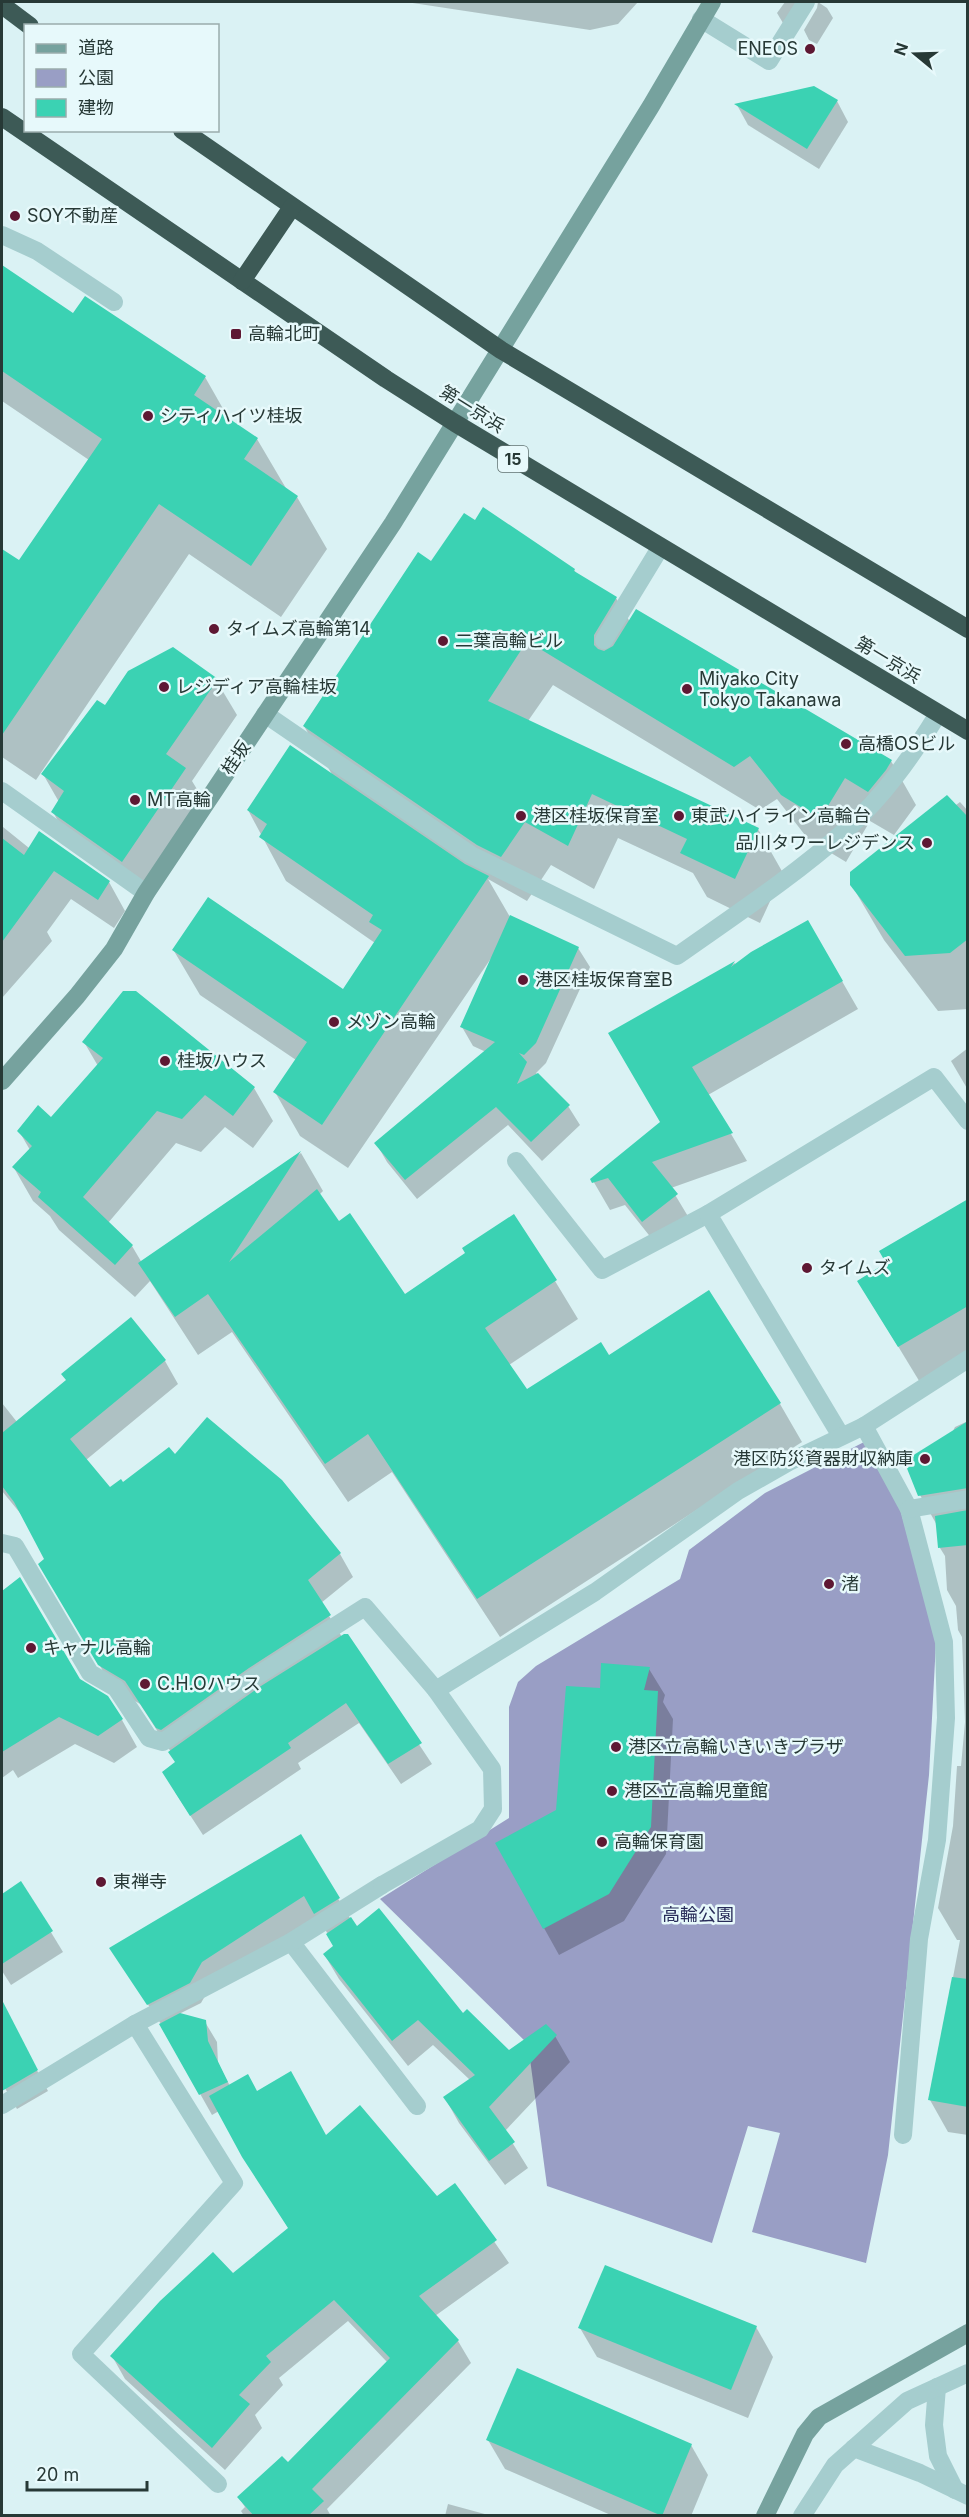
<svg xmlns="http://www.w3.org/2000/svg" width="969" height="2517" viewBox="0 0 969 2517" font-family="Inter,'Noto Sans JP',sans-serif">
<style>
.green{fill:#999ec5}
.shadow{fill:#0003}
.building{fill:#3bd2b3}
.lines{fill:none;stroke-linecap:round;stroke-linejoin:round}
.lane{stroke:#a5cdce;stroke-width:18}
.street{stroke:#a5cdce;stroke-width:18}
.secondary{stroke:#76a29e;stroke-width:18}
.highway{stroke:#3d5a56;stroke-width:18}
.poi-dot{fill:#5e1833;stroke:#e7f9fb;stroke-width:2}
.labels{text-anchor:middle;stroke-width:5;stroke-linejoin:round;paint-order:stroke}
.shield{fill:#e7f9fb;stroke:#617371;stroke-width:1.5}
.shield-label{font-size:16px;font-weight:bold;fill:#273936}
.poi-label{font-size:18px;fill:#273936;stroke:#e7f9fb;text-anchor:start}
.street-label{font-size:18px;fill:#273936;stroke:#e7f9fb}
.park-label{font-size:18px;fill:#282c59;stroke:#e7f9fb}
</style>
<rect width="100%" height="100%" fill="#daf2f4"/>
<path class="green" d="M866,1441L900,1508L936,1642L929,1775L888,2155L866,2263L752,2232L780,2133L748,2126L712,2243L547,2186L528,2044L380,1899L509,1818V1707L518,1682L536,1666L680,1579L689,1550L765,1493Z"/>
<g class="shadow">
<path d="M406,2H638L618,24L590,30Z"/>
<path d="M785,2H808L783,23L777,13Z"/>
<path d="M818,2L827,8L833,18L817,44L809,40L804,30L817,8Z"/>
<path d="M837,101L848,122L819,169L748,125L737,105Z"/>
<path d="M2,267L73,315L85,298L205,377L230,421L257,439L287,490L297,497L327,549L281,617L189,554L36,780L2,757V553L3,551L20,562L89,460L2,401Z"/>
<path d="M432,563L574,570L577,574L616,598L630,622L891,761L916,805L894,835L870,821L846,862L808,839L777,799L760,810L553,685L528,721L758,829L783,873L760,923L707,897L693,873L618,838L594,889L551,865L527,901L488,879L510,917L578,948L590,967L546,1063L536,1073L568,1106L580,1125L542,1161L508,1125L417,1199L387,1162L376,1143L486,1052L473,1046L462,1027L496,951L348,1168L300,1136L275,1092L296,1060L200,995L174,951L343,991L375,943L286,881L248,810L333,776L304,726Z"/>
<path d="M216,680L237,715L192,781L206,804L143,897L73,848L53,812L59,802L43,774L105,708Z"/>
<path d="M960,802L968,811V1009L938,1011L884,940L851,884Z"/>
<path d="M3,827L29,848L109,882L125,911L114,928L71,899L47,932L52,941L2,998Z"/>
<path d="M808,922L858,1009L708,1095L747,1161L671,1188L692,1223L660,1249L625,1205L610,1210L592,1179L662,1123L610,1034L735,963L736,965Z"/>
<path d="M84,1042L254,1088L273,1121L253,1148L225,1127L201,1152L176,1143L108,1223L132,1246L142,1263L301,1153L323,1191L319,1195L338,1223L405,1296L555,1281L578,1319L509,1365L526,1391L609,1357L780,1404L802,1442L500,1637L392,1472L348,1502L232,1332L198,1355L150,1281L135,1297L59,1230L50,1216L33,1201L14,1168L30,1150L19,1131L51,1119L98,1066Z"/>
<path d="M968,1048V1090L951,1061Z"/>
<path d="M968,1237V1356L921,1384L859,1282L888,1264Z"/>
<path d="M131,1319L165,1361L178,1384L86,1460L110,1489L175,1457L340,1554L353,1577L321,1603L342,1637L347,1636L432,1764L401,1784L359,1723L298,1763L301,1769L203,1835L175,1792L176,1763L171,1752L140,1704L113,1688L40,1564L46,1560L34,1530L2,1491V1403L17,1422L67,1381Z"/>
<path d="M968,1421V2135L948,2132L930,2100L960,1940H957L938,1908L953,1826L957,1766H961L965,1722L962,1637L958,1630L956,1606L947,1590L945,1556L940,1548L938,1527L920,1495L955,1427Z"/>
<path d="M20,1579L79,1680L122,1720L137,1747L114,1763L75,1744L18,1778L13,1770L2,1778V1593Z"/>
<path d="M649,1669L665,1695L663,1702L673,1719L666,1854L624,1921L559,1955L544,1928L557,1811L602,1689Z"/>
<path d="M300,1836L356,1928L509,2052L555,2036L570,2062L505,2131L528,2168L505,2185L459,2123L445,2098L470,2080L433,2045L408,2066L339,1979L324,1954L335,1946L317,1916L213,1982L201,2003L179,2014L205,2022L217,2042L218,2063L230,2086L257,2092L326,2137L437,2198L455,2185L509,2263L435,2316L458,2341L471,2363L327,2509L331,2516H244L241,2511L245,2507L239,2498L288,2464L387,2362L348,2321L279,2378L283,2385L255,2415L262,2428L225,2470L125,2379L112,2356L233,2275L289,2229L219,2111L212,2115L161,2024L111,1949Z"/>
<path d="M21,1883L63,1952L11,1985L2,1971V1896Z"/>
<path d="M18,2035L48,2091L17,2109L2,2083V2044Z"/>
<path d="M756,2327L773,2357L748,2418L597,2357L580,2328Z"/>
<path d="M488,2440L691,2445L708,2475L691,2516H613L505,2469Z"/>
<path d="M448,2504L492,2516H445Z"/>
</g>
<g class="building">
<path d="M814,86L838,100L807,149L734,104Z"/>
<path d="M2,265L73,313L85,296L206,376L194,395L258,438L244,459L298,496L251,566L159,504L2,735V549L19,560L102,439L2,371Z"/>
<path d="M483,507L575,569L574,571L617,597L594,635V645L598,649L604,651L613,646L636,609L892,760L886,770L868,792L845,778L820,819L781,795L750,756L734,767L527,641L488,701L759,828L735,879L680,853L687,839L592,794L568,846L525,822L501,857L477,845L303,726L418,552L431,561L464,513L475,520Z"/>
<path d="M173,647L218,679L166,754L186,768L122,862L51,812L64,791L41,774L97,700L105,705L128,671Z"/>
<path d="M290,745L465,864L489,876L322,1125L273,1092L307,1042L172,950L208,897L343,989L382,930L369,922L373,915L259,837L267,824L247,810Z"/>
<path d="M947,795L968,817V939L950,953L905,956L850,885V872Z"/>
<path d="M39,831L110,881L98,900L54,871L2,942V838L24,855Z"/>
<path d="M510,915L579,947L536,1043L524,1055L519,1053L527,1062L517,1084L538,1073L570,1105L531,1142L496,1107L405,1180L374,1143L495,1042L460,1027Z"/>
<path d="M808,920L843,981L692,1067L733,1133L652,1162L678,1194L642,1222L608,1178L592,1183L590,1179L660,1122L608,1033L735,961L731,967L751,952Z"/>
<path d="M123,991H136L255,1087L233,1116L205,1095L182,1119L157,1111L83,1197L133,1245L115,1265L38,1197L41,1192L12,1167L32,1146L17,1131L38,1105L51,1117L103,1058L82,1042Z"/>
<path d="M301,1151L229,1262L317,1189L339,1221L350,1213L405,1294L465,1253L462,1248L514,1214L557,1280L485,1328L527,1389L601,1342L609,1355L709,1290L781,1403L477,1599L368,1434L325,1464L208,1294L175,1317L138,1263Z"/>
<path d="M968,1199V1306L898,1347L857,1281L886,1263L879,1251Z"/>
<path d="M131,1317L166,1360L70,1439L110,1487L121,1479L123,1482L169,1447L175,1454L207,1417L282,1480L341,1553L308,1580L331,1615L249,1668L161,1730L156,1728L125,1681L98,1665L38,1564L44,1559L14,1502L2,1486V1433L66,1380L61,1374Z"/>
<path d="M968,1421V1488L918,1496L904,1461Z"/>
<path d="M968,1510V1545L938,1548L935,1516Z"/>
<path d="M20,1577L80,1679L108,1696L123,1719L98,1736L59,1717L2,1752V1591Z"/>
<path d="M344,1634H348L422,1743L388,1764L346,1703L288,1743L291,1748L190,1816L162,1772L175,1762L168,1752L261,1686Z"/>
<path d="M601,1663L650,1667L644,1690L658,1691L651,1827L609,1894L543,1929L495,1843L556,1810L566,1686L600,1688Z"/>
<path d="M301,1834L340,1898L314,1914L304,1896L202,1962L190,1983L147,2005L109,1948Z"/>
<path d="M21,1881L53,1931L2,1964V1894Z"/>
<path d="M379,1908L463,2013L467,2009L509,2050L546,2024L557,2035L489,2107L515,2142L489,2161L443,2097L475,2075L418,2020L392,2041L323,1954L333,1946L326,1934L351,1917L357,1926Z"/>
<path d="M952,1977L968,1979V2107L928,2100Z"/>
<path d="M2,2000L38,2070L2,2091Z"/>
<path d="M180,2013L206,2020L208,2041L228,2082L199,2095L159,2024Z"/>
<path d="M291,2071L326,2135L360,2105L437,2196L455,2183L497,2240L419,2296L459,2340L312,2489L324,2501L308,2516H254L237,2497L282,2456L288,2462L390,2358L334,2300L266,2356L271,2362L239,2395L250,2404L212,2448L110,2356L160,2301L213,2252L233,2273L288,2228L242,2157L209,2096L248,2074L257,2091Z"/>
<path d="M605,2265L757,2326L731,2390L578,2328Z"/>
<path d="M517,2368L692,2444L662,2516L486,2440Z"/>
</g>
<g class="lines">
<g class="lane">
<path d="M701,19L769,61L806,2"/>
<path d="M2,235L37,251L114,302"/>
<path d="M604,640L660,548"/>
<path d="M265,714L471,855L677,956C735,915 794,876 847,829C884,796 912,756 938,714"/>
<path d="M516,1161L602,1270L708,1214"/>
<path d="M864,1426L909,1509L944,1642L946,1718L937,1840L919,1939L903,2135"/>
<path d="M909,1509L968,1499"/>
<path d="M2,1543L15,1546L90,1673L116,1688L149,1738L163,1742L255,1677L365,1607L436,1690"/>
<path d="M291,1942L417,2106"/>
<path d="M2,2105L135,2024"/>
<path d="M937,2387L934,2425L938,2456L955,2490"/>
<path d="M854,2448L920,2473L968,2496"/>
<path d="M218,2484L81,2354L234,2183L135,2024L291,1942L382,1885"/>
<path d="M802,2516L835,2465L907,2401L968,2373"/>
</g>
<g class="street">
<path d="M2,791L146,893"/>
<path d="M841,1436L708,1214L934,1077L968,1121"/>
<path d="M382,1885L480,1829L493,1809L492,1769L436,1690L595,1592L738,1491L789,1462L864,1426L968,1359"/>
</g>
<g class="secondary">
<path d="M2,1081L77,996L114,949L146,893L393,523L651,106L712,2"/>
<path d="M765,2516L805,2434L819,2417L968,2333"/>
</g>
<g class="highway">
<path d="M2,5L30,26"/>
<path d="M2,117L386,379L455,423L968,731"/>
<path d="M182,130L501,350L968,629"/>
<path d="M242,281L292,207"/>
</g>
</g>
<g class="poi-dot">
<circle cx="810" cy="49" r="6"/>
<circle cx="15" cy="216" r="6"/>
<rect x="230" y="328" width="12" height="12" rx="3"/>
<circle cx="148" cy="416" r="6"/>
<circle cx="214" cy="629" r="6"/>
<circle cx="443" cy="641" r="6"/>
<circle cx="164" cy="687" r="6"/>
<circle cx="687" cy="689" r="6"/>
<circle cx="846" cy="744" r="6"/>
<circle cx="135" cy="800" r="6"/>
<circle cx="521" cy="816" r="6"/>
<circle cx="679" cy="816" r="6"/>
<circle cx="927" cy="843" r="6"/>
<circle cx="523" cy="980" r="6"/>
<circle cx="334" cy="1022" r="6"/>
<circle cx="165" cy="1061" r="6"/>
<circle cx="807" cy="1268" r="6"/>
<circle cx="925" cy="1459" r="6"/>
<circle cx="829" cy="1584" r="6"/>
<circle cx="31" cy="1648" r="6"/>
<circle cx="145" cy="1684" r="6"/>
<circle cx="616" cy="1747" r="6"/>
<circle cx="612" cy="1791" r="6"/>
<circle cx="602" cy="1842" r="6"/>
<circle cx="101" cy="1882" r="6"/>
</g>
<g class="labels">
<rect class="shield" x="498" y="446" width="30" height="26" rx="4.5"/>
<g class="shield-label">
<text x="513" y="465">15</text>
</g>
<g class="poi-label">
<text x="798" y="55" text-anchor="end">ENEOS</text>
<text x="27" y="222">SOY不動産</text>
<text x="248" y="340">高輪北町</text>
<text x="160" y="422">シティハイツ桂坂</text>
<text x="226" y="635">タイムズ高輪第14</text>
<text x="455" y="647">二葉高輪ビル</text>
<text x="699" y="685">Miyako City<tspan x="699" dy="21">Tokyo Takanawa</tspan></text>
<text x="176" y="693">レジディア高輪桂坂</text>
<text x="858" y="750">高橋OSビル</text>
<text x="147" y="806">MT高輪</text>
<text x="533" y="822">港区桂坂保育室</text>
<text x="691" y="822">東武ハイライン高輪台</text>
<text x="915" y="849" text-anchor="end">品川タワーレジデンス</text>
<text x="535" y="986">港区桂坂保育室B</text>
<text x="346" y="1028">メゾン高輪</text>
<text x="177" y="1067">桂坂ハウス</text>
<text x="819" y="1274">タイムズ</text>
<text x="913" y="1465" text-anchor="end">港区防災資器財収納庫</text>
<text x="841" y="1590">渚</text>
<text x="43" y="1654">キャナル高輪</text>
<text x="157" y="1690">C.H.Oハウス</text>
<text x="628" y="1753">港区立高輪いきいきプラザ</text>
<text x="624" y="1797">港区立高輪児童館</text>
<text x="614" y="1848">高輪保育園</text>
<text x="113" y="1888">東禅寺</text>
</g>
<g class="street-label">
<text transform="translate(472 409) rotate(32)" y="6">第一京浜</text>
<text transform="translate(888 660) rotate(31)" y="6">第一京浜</text>
<text transform="translate(236 758) rotate(-56)" y="6">桂坂</text>
</g>
<g class="park-label">
<text x="698" y="1921">高輪公園</text>
</g>
</g>
<rect width="969" height="2517" fill="none" stroke="#273936" stroke-width="6"/>
<rect x="24" y="24" width="195" height="108" fill="#e7f9fb" stroke="#9aacac" stroke-width="1.5"/>
<rect x="36" y="44" width="30" height="9" fill="#76a29e" stroke="#9aacac" stroke-width="1.5"/>
<text x="78" y="54" font-size="18" fill="#273936">道路</text>
<rect x="36" y="69" width="30" height="18" fill="#999ec5" stroke="#9aacac" stroke-width="1.5"/>
<text x="78" y="84" font-size="18" fill="#273936">公園</text>
<rect x="36" y="99" width="30" height="18" fill="#3bd2b3" stroke="#9aacac" stroke-width="1.5"/>
<text x="78" y="114" font-size="18" fill="#273936">建物</text>
<g transform="translate(915 54) rotate(289)" stroke="#e7f9fb" stroke-width="4.5" paint-order="stroke">
<path d="M0-4.5L10 22L0 15L-10 22Z" fill="#273936"/>
<text y="-9" font-size="16" font-weight="bold" text-anchor="middle" fill="#273936">N</text>
</g>
<path d="M27 2481v9h120v-9" fill="none" stroke="#273936" stroke-width="3"/>
<text x="36" y="2481" font-size="18" fill="#273936" stroke="#e7f9fb" stroke-width="4.5" paint-order="stroke">20 m</text>
</svg>
